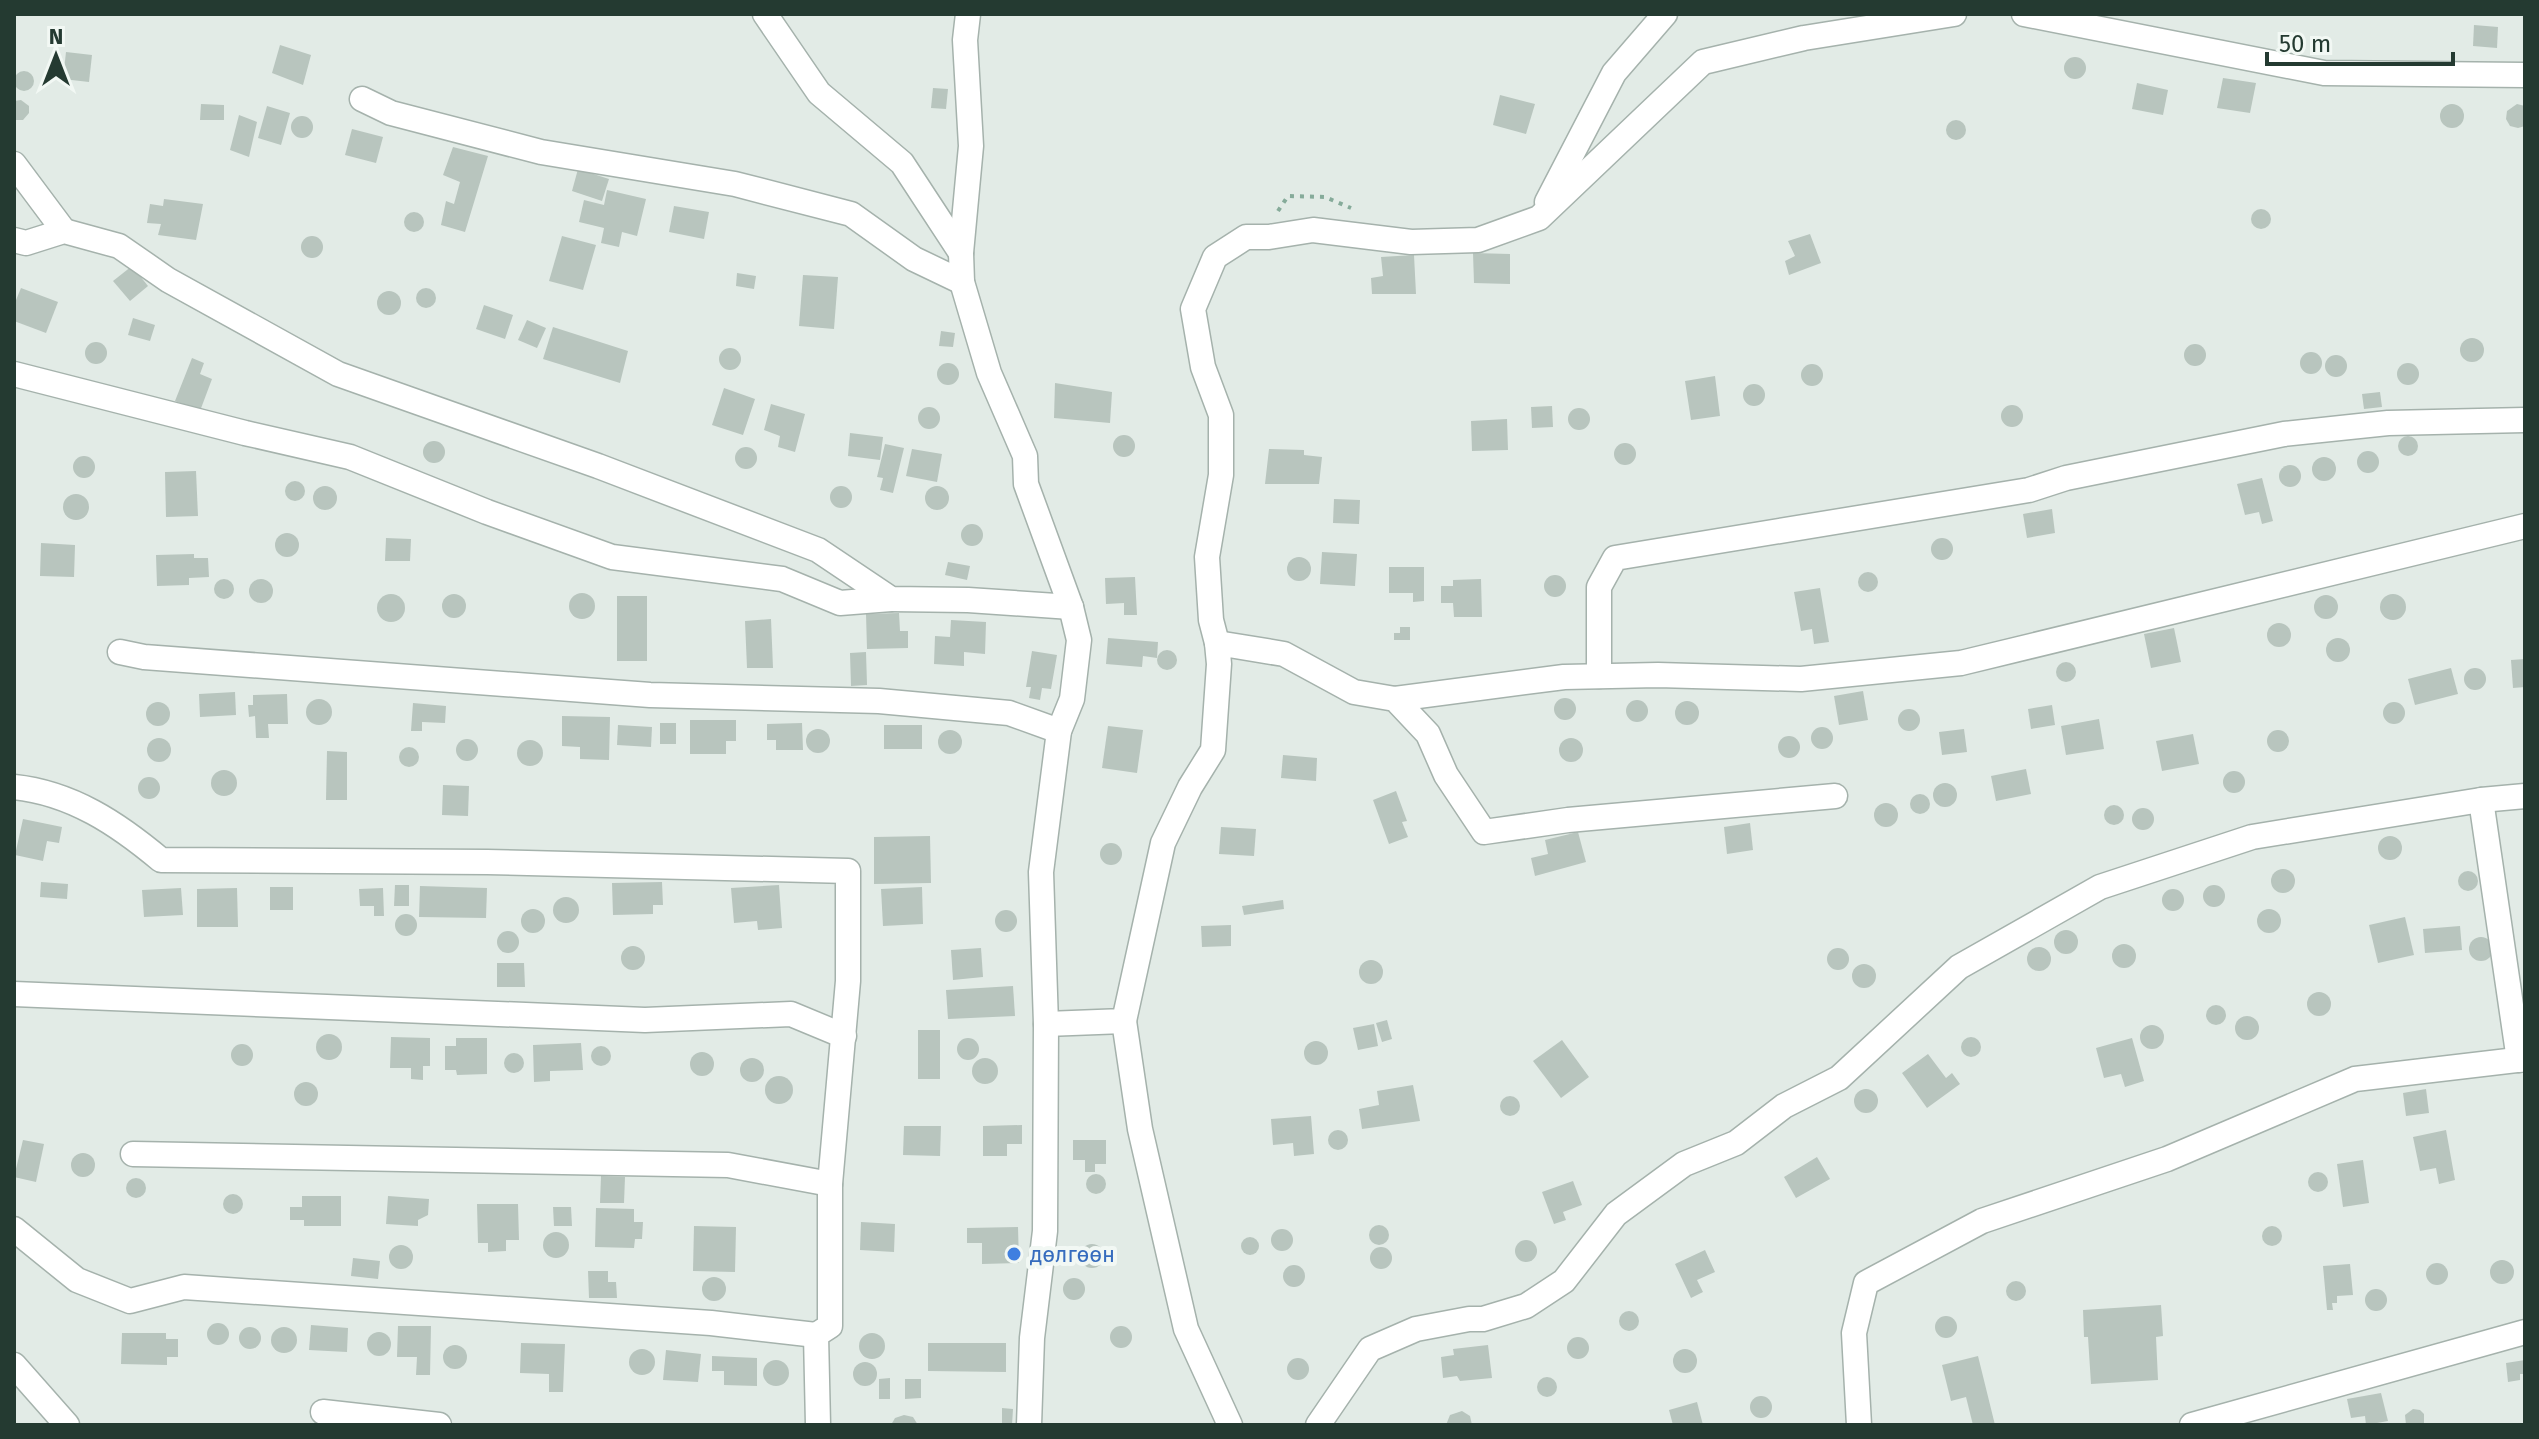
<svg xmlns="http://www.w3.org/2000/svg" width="2539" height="1439" viewBox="0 0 2539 1439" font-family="'Fira Sans',sans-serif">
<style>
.building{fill:#b8c5be}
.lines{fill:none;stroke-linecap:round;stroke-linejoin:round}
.street-casing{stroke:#a5b2ac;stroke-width:27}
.path{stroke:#86ab9a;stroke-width:4;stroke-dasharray:4 6;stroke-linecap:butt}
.street{stroke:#fff;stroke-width:24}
.shop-dot{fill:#3f7fe0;stroke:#f2f8f4;stroke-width:3}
.labels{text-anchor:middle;stroke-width:8;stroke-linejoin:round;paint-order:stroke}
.shop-label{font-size:22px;fill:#366cbe;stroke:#f2f8f4;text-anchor:start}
</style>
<rect width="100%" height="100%" fill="#e2ebe6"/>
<g class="building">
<path d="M2474,25L2498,27L2497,48L2473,46Z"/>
<path d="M280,45L311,55L303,85L272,73Z"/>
<path d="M66,52L92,55L89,82L63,79Z"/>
<circle cx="2075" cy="68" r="11"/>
<circle cx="24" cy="81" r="10"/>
<path d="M2223,78L2256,83L2250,113L2217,108Z"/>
<path d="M2137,83L2168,90L2163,115L2132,109Z"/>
<path d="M933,88L948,89L946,109L931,108Z"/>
<path d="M1500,95L1535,104L1526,134L1493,125Z"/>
<path d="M21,100L29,106V113L23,120H15L14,101Z"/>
<circle cx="2452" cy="116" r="12"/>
<path d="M201,104L224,105V120H200Z"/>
<path d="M2517,104L2525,106V126L2518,128L2510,126L2506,119L2507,111Z"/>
<path d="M267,106L290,113L281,145L258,138Z"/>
<path d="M239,115L257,122L249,157L230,150Z"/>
<circle cx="302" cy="127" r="11"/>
<circle cx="1956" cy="130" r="10"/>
<path d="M352,129L383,137L376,163L345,155Z"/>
<path d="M453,147L488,156L465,232L441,225L446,201L454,204L460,182L443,175Z"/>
<path d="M578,169L609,179L602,201L572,191Z"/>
<path d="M607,190L646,199L637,236L622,232L619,247L601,243L604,228L579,222L584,200L604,205Z"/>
<path d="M164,199L203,204L196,240L158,235L161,224L147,223L150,204L163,206Z"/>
<path d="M674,206L709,212L704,239L669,232Z"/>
<circle cx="2261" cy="219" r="10"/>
<circle cx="414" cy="222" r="10"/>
<path d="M1810,234L1821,263L1789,275L1785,261L1795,256L1788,241Z"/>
<path d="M562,236L596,245L583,290L549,281Z"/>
<circle cx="312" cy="247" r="11"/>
<path d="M1473,253L1510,254V284L1474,283Z"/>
<path d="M1414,255L1416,294H1372L1371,278L1383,276L1381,257Z"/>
<path d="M132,266L148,286L130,301L113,281Z"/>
<path d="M737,273L756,276L754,289L736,286Z"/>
<path d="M803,275L838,277L834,329L799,326Z"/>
<circle cx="426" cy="298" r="10"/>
<path d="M21,288L58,302L46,333L14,321V305Z"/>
<circle cx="389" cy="303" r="12"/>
<path d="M484,305L513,315L505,339L476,329Z"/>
<path d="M133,318L155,325L150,341L128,335Z"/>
<path d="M527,320L546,328L537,348L518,340Z"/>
<path d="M553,327L628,351L620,383L543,359Z"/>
<path d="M941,331L955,333L953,347L939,346Z"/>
<circle cx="2472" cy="350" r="12"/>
<circle cx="96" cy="353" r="11"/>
<circle cx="2195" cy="355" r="11"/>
<circle cx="730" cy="359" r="11"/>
<circle cx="2311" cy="363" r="11"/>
<circle cx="2336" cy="366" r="11"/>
<path d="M192,358L204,363L200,374L212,379L200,411L175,401Z"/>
<circle cx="2408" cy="374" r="11"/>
<circle cx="948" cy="374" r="11"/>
<circle cx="1812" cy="375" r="11"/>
<path d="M1715,376L1720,416L1691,420L1685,381Z"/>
<path d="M1055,383L1112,392L1110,423L1054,418Z"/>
<circle cx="1754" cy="395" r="11"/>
<path d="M724,388L755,399L743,435L712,425Z"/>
<path d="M2380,392L2382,407L2364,409L2362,394Z"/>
<path d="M771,404L805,414L795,452L778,447L780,436L764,430Z"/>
<circle cx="2012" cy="416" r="11"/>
<path d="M1552,406L1553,427L1532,428L1531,407Z"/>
<circle cx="929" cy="418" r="11"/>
<circle cx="1579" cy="419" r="11"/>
<path d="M1507,419L1508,450L1472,451L1471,421Z"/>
<path d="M850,433L883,437L880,460L848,456Z"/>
<circle cx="1124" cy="446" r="11"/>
<circle cx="2408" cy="446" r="10"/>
<circle cx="434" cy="452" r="11"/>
<circle cx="1625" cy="454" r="11"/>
<path d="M885,444L904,448L893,493L880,490L883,478L877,477Z"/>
<circle cx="746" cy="458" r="11"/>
<path d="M912,449L942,454L937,482L906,476Z"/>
<path d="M1269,449L1304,450V455L1322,457L1319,484H1265Z"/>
<circle cx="2368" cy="462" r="11"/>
<circle cx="84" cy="467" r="11"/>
<circle cx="2324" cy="469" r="12"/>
<circle cx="2290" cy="476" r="11"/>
<path d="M196,471L198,516L166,517L165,472Z"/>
<path d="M2262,478L2273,521L2262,524L2259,512L2245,515L2237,484Z"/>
<circle cx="295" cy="491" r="10"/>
<circle cx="937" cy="498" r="12"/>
<circle cx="841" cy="497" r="11"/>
<circle cx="325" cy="498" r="12"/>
<circle cx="76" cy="507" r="13"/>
<path d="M1334,499L1360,500L1359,524L1333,523Z"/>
<path d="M2052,509L2055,533L2027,538L2023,514Z"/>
<circle cx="972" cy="535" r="11"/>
<circle cx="287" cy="545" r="12"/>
<path d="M386,538L411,539L410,561H385Z"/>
<circle cx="1942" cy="549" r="11"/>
<path d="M41,543L75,545L74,577L40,576Z"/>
<path d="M1322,552L1357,554L1355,586L1320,584Z"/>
<path d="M194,554V558H208L209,577L189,578V585L157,586L156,555Z"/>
<circle cx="1299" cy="569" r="12"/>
<path d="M948,562L970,566L967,580L945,575Z"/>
<path d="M1389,567H1424V601L1413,602V593H1389Z"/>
<circle cx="1868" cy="582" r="10"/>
<circle cx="1555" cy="586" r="11"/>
<path d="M1135,577L1137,615H1124V603L1106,604L1105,578Z"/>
<circle cx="224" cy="589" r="10"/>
<path d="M1481,579L1482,617H1454L1453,603H1441V586H1453V580Z"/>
<circle cx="261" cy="591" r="12"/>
<path d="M1820,588L1829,642L1814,644L1812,629L1801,631L1794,592Z"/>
<circle cx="582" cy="606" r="13"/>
<circle cx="454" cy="606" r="12"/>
<circle cx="391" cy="608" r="14"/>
<circle cx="2393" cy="607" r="13"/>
<circle cx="2326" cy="607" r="12"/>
<rect x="617" y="596" width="30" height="65"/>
<path d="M899,613L900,631H908V648L867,649L866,614Z"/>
<path d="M771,619L773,668H747L745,621Z"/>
<path d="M951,620L986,622L985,654L964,652V666L934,664L935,636L950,637Z"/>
<circle cx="2279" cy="635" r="12"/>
<path d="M1400,627H1410V640H1394V633H1400Z"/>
<path d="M2174,628L2181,662L2151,668L2144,634Z"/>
<path d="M1108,638L1158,642L1157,658L1143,656L1142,667L1106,664Z"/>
<circle cx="2338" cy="650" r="12"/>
<circle cx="1167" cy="660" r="10"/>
<path d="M1032,651L1057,655L1051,689L1042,688L1040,700L1029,698L1031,687H1026Z"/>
<path d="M866,652L867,685L851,686L850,653Z"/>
<path d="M2525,659V687L2513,688L2511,660Z"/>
<circle cx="2066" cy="672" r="10"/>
<circle cx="2475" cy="679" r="11"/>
<path d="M2451,668L2458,694L2415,705L2408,679Z"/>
<path d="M1863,691L1868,720L1839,725L1834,696Z"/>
<path d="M235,692L236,715L200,717L199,694Z"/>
<path d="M287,694L288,724H268L269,738H256L255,716L249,717L248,705H253V695Z"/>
<circle cx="1565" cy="709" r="11"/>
<circle cx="319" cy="712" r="13"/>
<circle cx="1637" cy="711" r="11"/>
<circle cx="1687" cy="713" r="12"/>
<circle cx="158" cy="714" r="12"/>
<circle cx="2394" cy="713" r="11"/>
<path d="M413,703L446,706L445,723L422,722V731H411Z"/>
<path d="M2052,705L2055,725L2031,729L2028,709Z"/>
<circle cx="1909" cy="720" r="11"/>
<path d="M562,716L610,717L609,760L580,759V747L562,746Z"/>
<path d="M2099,719L2104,749L2066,755L2061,726Z"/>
<path d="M690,720H736V741H726V754H690Z"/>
<rect x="660" y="723" width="16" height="21"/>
<path d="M802,723L803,750H776V740H767V724Z"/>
<path d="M618,725L652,727L651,747L617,745Z"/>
<rect x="884" y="725" width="38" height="24"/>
<path d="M1108,726L1143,730L1137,773L1102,768Z"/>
<circle cx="1822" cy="738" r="11"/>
<path d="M1964,729L1967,752L1942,755L1939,732Z"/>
<circle cx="818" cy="741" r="12"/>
<circle cx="950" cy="742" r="12"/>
<circle cx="2278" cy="741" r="11"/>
<path d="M2193,734L2199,764L2162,771L2156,741Z"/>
<circle cx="1789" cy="747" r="11"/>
<circle cx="159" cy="750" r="12"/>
<circle cx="1571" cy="750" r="12"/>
<circle cx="467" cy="750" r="11"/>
<circle cx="530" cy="753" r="13"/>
<circle cx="409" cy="757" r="10"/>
<path d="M327,751L347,752V800H326Z"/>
<path d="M1283,755L1317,758L1316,781L1281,778Z"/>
<path d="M2026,769L2031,794L1996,801L1991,776Z"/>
<circle cx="224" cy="783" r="13"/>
<circle cx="2234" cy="782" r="11"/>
<circle cx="149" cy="788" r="11"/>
<circle cx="1945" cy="795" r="12"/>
<path d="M443,785L469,786L468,816L442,815Z"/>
<path d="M1396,791L1407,821L1402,822L1408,837L1389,844L1373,800Z"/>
<circle cx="1920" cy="804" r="10"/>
<circle cx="1886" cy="815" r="12"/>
<circle cx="2114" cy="815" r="10"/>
<circle cx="2143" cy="819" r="11"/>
<path d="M23,819L62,827L59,843L47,841L43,861L15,855Z"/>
<path d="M1750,823L1753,850L1727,854L1724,827Z"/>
<path d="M1221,827L1256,829L1254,856L1219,854Z"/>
<path d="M1578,832L1586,862L1535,876L1531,858L1548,854L1545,840Z"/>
<circle cx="2390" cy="848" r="12"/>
<path d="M930,836L931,883L874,884V837Z"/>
<circle cx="1111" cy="854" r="11"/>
<circle cx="2283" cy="881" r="12"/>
<circle cx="2468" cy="881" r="10"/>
<path d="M41,882L68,884L67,899L40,897Z"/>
<path d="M662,882L663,905H653V914L613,915L612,883Z"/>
<circle cx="2214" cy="896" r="11"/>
<path d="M395,885H409V906H394Z"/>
<path d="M779,885L782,928L758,930L757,921L734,923L731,888Z"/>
<path d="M420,886L487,888L486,918L419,917Z"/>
<rect x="270" y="887" width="23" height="23"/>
<path d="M922,887L923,924L883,926L881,889Z"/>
<path d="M181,888L183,915L144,917L142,890Z"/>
<path d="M237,888L238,927H197V889Z"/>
<path d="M383,888L384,916H374V906H360L359,889Z"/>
<circle cx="2173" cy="900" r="11"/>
<circle cx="566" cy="910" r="13"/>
<path d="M1283,900L1284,909L1244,915L1242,906Z"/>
<circle cx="2269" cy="921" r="12"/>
<circle cx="533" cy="921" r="12"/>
<circle cx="1006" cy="921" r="11"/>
<circle cx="406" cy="925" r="11"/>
<path d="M2405,917L2414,955L2378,963L2369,925Z"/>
<path d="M1231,925V946L1202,947L1201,926Z"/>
<path d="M2460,926L2462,950L2425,953L2423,929Z"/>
<circle cx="2066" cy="942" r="12"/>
<circle cx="508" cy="942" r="11"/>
<circle cx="2481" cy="949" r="12"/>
<circle cx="2124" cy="956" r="12"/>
<circle cx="633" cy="958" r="12"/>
<circle cx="2039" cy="959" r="12"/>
<path d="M981,948L983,977L953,980L951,950Z"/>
<circle cx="1838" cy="959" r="11"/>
<circle cx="1371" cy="972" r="12"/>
<path d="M497,963H524L525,987H497Z"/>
<circle cx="1864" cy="976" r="12"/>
<path d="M1013,986L1015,1016L948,1019L946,990Z"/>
<circle cx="2319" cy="1004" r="12"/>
<circle cx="2216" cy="1015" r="10"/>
<circle cx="2247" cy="1028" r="12"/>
<path d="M1387,1020L1392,1039L1382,1042L1376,1023Z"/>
<path d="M1374,1024L1378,1046L1358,1050L1353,1028Z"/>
<circle cx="2152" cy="1037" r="12"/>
<rect x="918" y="1030" width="22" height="49"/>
<circle cx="329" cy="1047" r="13"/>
<path d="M391,1037L430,1038V1066H423V1080L411,1079V1068H390Z"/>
<circle cx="1971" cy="1047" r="10"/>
<circle cx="968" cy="1049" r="11"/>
<path d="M456,1038H487V1074L457,1075L456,1070H445V1046H456Z"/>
<path d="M2132,1038L2144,1081L2125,1087L2121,1074L2104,1078L2096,1048Z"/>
<path d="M1562,1040L1589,1077L1561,1098L1533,1061Z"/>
<circle cx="1316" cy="1053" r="12"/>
<path d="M581,1043L583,1070L550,1071V1081L534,1082L533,1045Z"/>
<circle cx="242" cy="1055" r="11"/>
<circle cx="601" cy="1056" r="10"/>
<circle cx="702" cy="1064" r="12"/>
<circle cx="514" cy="1063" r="10"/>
<path d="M1928,1054L1946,1078L1952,1073L1960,1084L1927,1108L1902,1073Z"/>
<circle cx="985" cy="1071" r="13"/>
<circle cx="752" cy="1070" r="12"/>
<circle cx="779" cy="1090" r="14"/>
<circle cx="306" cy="1094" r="12"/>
<path d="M1413,1085L1420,1121L1362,1129L1359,1109L1379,1105L1377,1091Z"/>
<circle cx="1866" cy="1101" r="12"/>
<path d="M2426,1089L2429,1113L2406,1116L2403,1093Z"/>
<circle cx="1510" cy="1106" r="10"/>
<path d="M1311,1116L1314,1154L1294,1156L1293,1143L1273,1145L1271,1119Z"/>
<path d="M1022,1125V1144H1007V1156H983V1126Z"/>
<path d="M904,1126H941L940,1156L903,1155Z"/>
<path d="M2446,1130L2455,1180L2439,1184L2436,1168L2420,1171L2413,1137Z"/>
<circle cx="1338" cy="1140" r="10"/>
<path d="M23,1140L44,1144L36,1182L14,1177Z"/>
<path d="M1073,1140H1106V1164H1095V1172H1085V1160H1073Z"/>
<circle cx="83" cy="1165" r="12"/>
<path d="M1817,1157L1830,1179L1796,1198L1784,1177Z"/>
<path d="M2363,1160L2369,1203L2343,1207L2337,1164Z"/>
<circle cx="2318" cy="1182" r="10"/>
<circle cx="1096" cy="1184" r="10"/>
<path d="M601,1176L625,1177L624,1203H600Z"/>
<circle cx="136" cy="1188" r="10"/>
<path d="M1573,1181L1582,1205L1563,1212L1566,1220L1554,1224L1542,1192Z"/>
<circle cx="233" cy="1204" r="10"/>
<path d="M302,1196H341V1226H304V1220H290V1207H302Z"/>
<path d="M388,1196L429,1199L428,1215L418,1220V1226L386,1224Z"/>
<path d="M477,1204H518L519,1240H506V1251L488,1252V1243H478Z"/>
<path d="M553,1207H571L572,1226H554Z"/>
<path d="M596,1208L634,1209V1222H643L642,1239H635L634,1248L595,1247Z"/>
<path d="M861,1222L895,1224L894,1252L860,1250Z"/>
<circle cx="1379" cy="1235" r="10"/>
<path d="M694,1226L736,1227L735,1272L693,1271Z"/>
<circle cx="2272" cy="1236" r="10"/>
<path d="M1018,1227L1019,1263L982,1264V1243H967V1228Z"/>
<circle cx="1282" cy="1240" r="11"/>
<circle cx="556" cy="1245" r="13"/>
<circle cx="1250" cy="1246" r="9"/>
<circle cx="1526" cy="1251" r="11"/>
<circle cx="1092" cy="1256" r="12"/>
<circle cx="401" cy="1257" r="12"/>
<circle cx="1381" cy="1258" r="11"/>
<path d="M1705,1250L1715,1272L1697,1280L1703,1292L1691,1298L1675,1264Z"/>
<path d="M353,1258L380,1261L378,1279L351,1276Z"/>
<circle cx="2502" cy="1272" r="12"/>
<circle cx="2437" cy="1274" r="11"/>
<path d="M2350,1264L2353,1295L2337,1296V1303H2332L2333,1310H2327L2323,1266Z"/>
<circle cx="1294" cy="1276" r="11"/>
<path d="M588,1271H608V1282H616L617,1298H589Z"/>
<circle cx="714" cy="1289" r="12"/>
<circle cx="1074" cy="1289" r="11"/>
<circle cx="2016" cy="1291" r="10"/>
<circle cx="2376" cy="1300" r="11"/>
<path d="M2161,1305L2163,1336L2156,1337L2158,1380L2091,1384L2088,1337H2084L2083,1310Z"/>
<circle cx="1629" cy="1321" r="10"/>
<circle cx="1946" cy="1327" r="11"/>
<circle cx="218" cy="1334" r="11"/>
<path d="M311,1325L348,1328L347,1352L309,1350Z"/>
<path d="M398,1326H431L430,1375H416L417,1357H397Z"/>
<circle cx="1121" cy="1337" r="11"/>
<circle cx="250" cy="1338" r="11"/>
<circle cx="284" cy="1340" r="13"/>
<circle cx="379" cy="1344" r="12"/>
<path d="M122,1333H166V1339H178V1357H167V1365L121,1364Z"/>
<circle cx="872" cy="1346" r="13"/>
<circle cx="1578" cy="1348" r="11"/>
<path d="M521,1343L565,1344L563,1392H549V1374L520,1373Z"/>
<path d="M928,1343H1006V1372L928,1371Z"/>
<circle cx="455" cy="1357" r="12"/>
<path d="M1488,1345L1492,1378L1460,1381L1457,1376L1443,1378L1441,1357L1454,1355L1453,1349Z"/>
<circle cx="642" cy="1362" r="13"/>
<circle cx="1685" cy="1361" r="12"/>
<path d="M666,1350L701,1354L698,1382L663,1380Z"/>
<path d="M712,1356L757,1358V1386L724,1385V1371H712Z"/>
<path d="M1978,1356L1995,1425H1973L1966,1397L1951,1401L1942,1365Z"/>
<circle cx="1298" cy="1369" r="11"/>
<path d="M2525,1360V1374H2520V1380L2508,1382L2506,1363Z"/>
<circle cx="776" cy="1373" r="13"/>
<circle cx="865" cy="1374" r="12"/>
<circle cx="1547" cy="1387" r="10"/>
<path d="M890,1378V1399H879V1379Z"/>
<path d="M905,1379H921V1398L905,1399Z"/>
<path d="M2381,1393L2388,1421L2366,1425L2365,1416L2351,1418L2347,1399Z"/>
<circle cx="1761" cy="1407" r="11"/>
<path d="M1697,1402L1703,1425H1673L1669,1410Z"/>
<path d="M1002,1408L1013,1409L1012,1425H1002Z"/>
<path d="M2413,1409L2420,1410L2424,1414V1425H2406L2405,1415Z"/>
<path d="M1462,1411L1470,1416L1472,1425H1446L1450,1415Z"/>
<path d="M904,1415L913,1417L918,1425H891L895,1418Z"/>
</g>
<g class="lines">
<g class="street-casing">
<g id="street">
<path d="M765,14L819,93L902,163L961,253"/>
<path d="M968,14L965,40L971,146L961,253L962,282L989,373L1025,456L1026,484L1071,607L1079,640L1072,699L1059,731L1041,872L1046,1024L1045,1231L1032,1338L1029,1425"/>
<path d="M2024,14L2324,73L2525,75"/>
<path d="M362,99L391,113L541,152L735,184L851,214L914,259L962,282"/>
<path d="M14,164L64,231"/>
<path d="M1547,202L1614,73L1665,14"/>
<path d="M14,240L26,243L64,231L119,246L168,280L338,374L598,466L818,550L891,599L968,600L1071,607"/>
<path d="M14,374L245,433L350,457L487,512L612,557L782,579L840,603L891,599"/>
<path d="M1217,643L1211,620L1207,557L1221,475V415L1203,367L1193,309L1215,257L1246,237H1269L1313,230L1411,242L1478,240L1539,218L1703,62L1804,38L1954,14"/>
<path d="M120,652L144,657L650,695L879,701L1009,713L1059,731"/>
<path d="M1599,676V587L1615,558L2029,490L2066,478L2284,434L2388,423L2525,420"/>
<path d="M1395,699L1564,677L1658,675L1801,679L1961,663L2525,526"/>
<path d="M14,787C72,793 118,824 161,860L487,862L848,871V981L830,1184V1326L816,1335L818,1425"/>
<path d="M2481,800L2519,1060"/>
<path d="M14,994L645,1020L791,1014L844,1036"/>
<path d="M1124,1021L1140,1129L1186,1329L1230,1425"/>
<path d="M1046,1024L1124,1021L1163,843L1190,787L1213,750L1219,664L1217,643L1284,654L1354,692L1395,699L1428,734L1446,775L1484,832L1568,820L1835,796"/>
<path d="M133,1154L728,1165L830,1184"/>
<path d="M14,1229L77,1280L130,1301L184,1287L711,1323L816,1335"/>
<path d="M14,1365L67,1425"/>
<path d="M323,1412L439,1425"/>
<path d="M1318,1425L1370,1349L1416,1329L1469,1319H1483L1526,1306L1564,1281L1616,1214L1684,1164L1736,1143L1784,1106L1839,1078L1959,967L2100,887L2252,837L2481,800L2525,796"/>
<path d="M1859,1425L1854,1333L1866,1283L1982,1221L2167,1159L2355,1079L2525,1059"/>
<path d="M2192,1425L2525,1332"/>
</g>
</g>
<path class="path" d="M1278,211L1288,196L1325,197L1351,208"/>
<use href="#street" class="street"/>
</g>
<circle class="shop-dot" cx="1014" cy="1254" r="8"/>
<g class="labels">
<g class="shop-label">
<text x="1030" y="1262">дөлгөөн</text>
</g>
</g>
<rect width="2539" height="1439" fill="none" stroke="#243a31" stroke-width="32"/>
<g transform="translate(56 56)" stroke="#f2f8f4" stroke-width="6" paint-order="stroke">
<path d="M0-6L14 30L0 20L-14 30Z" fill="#243a31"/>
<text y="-12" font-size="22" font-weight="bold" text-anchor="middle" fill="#243a31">N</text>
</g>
<path d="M2267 52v12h186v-12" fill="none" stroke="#243a31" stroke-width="4"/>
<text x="2279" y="52" font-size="24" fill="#243a31" stroke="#f2f8f4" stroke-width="6" paint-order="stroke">50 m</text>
</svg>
